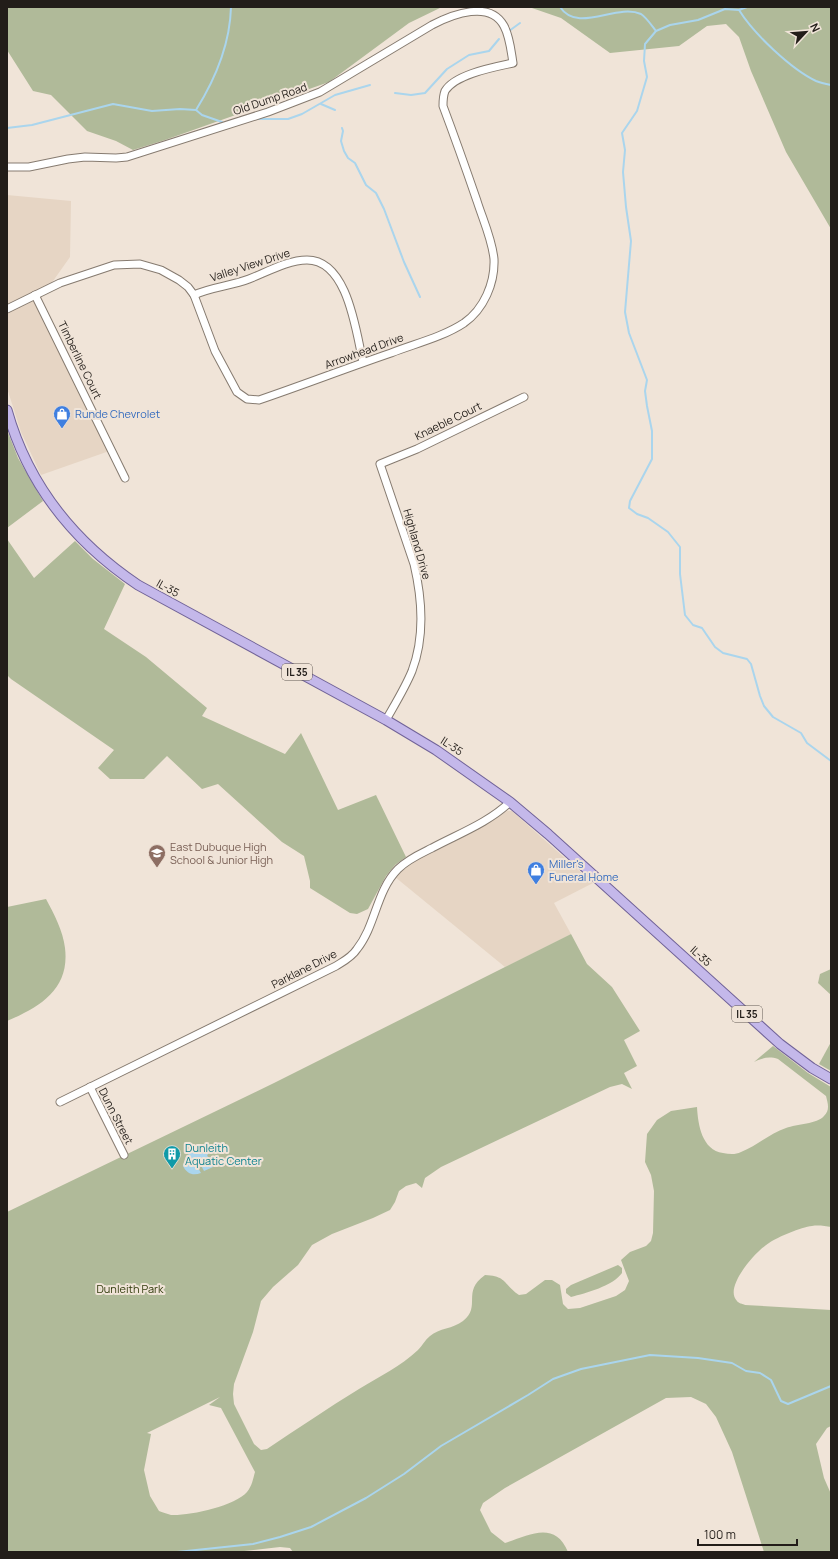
<svg xmlns="http://www.w3.org/2000/svg" width="838" height="1559" viewBox="0 0 838 1559" font-family="Manrope,sans-serif">
<style>
.commercial{fill:#e6d5c4}
.green{fill:#b0ba99;fill-rule:evenodd}
.water{fill:#aad5ed}
.lines{fill:none;stroke-linecap:round;stroke-linejoin:round}
.stream{stroke:#aad5ed;stroke-width:2}
.minor-casing{stroke:#867b70;stroke-width:9}
.major-casing{stroke:#716398;stroke-width:11}
.minor{stroke:#fff;stroke-width:7}
.major{stroke:#c4b8ea;stroke-width:9}
.labels{text-anchor:middle;stroke-width:4;stroke-linejoin:round;paint-order:stroke}
.shield{fill:#f0e4d8;stroke:#605952;stroke-width:1}
.shield-label{font-size:10px;font-weight:bold;fill:#221d19}
.street-label{font-size:11px;fill:#221d19;stroke:#f0e4d8}
.shop-label{font-size:11px;fill:#366cbe;stroke:#f0e4d8;text-anchor:start}
.education-label{font-size:11px;fill:#785e54;stroke:#f0e4d8;text-anchor:start}
.culture-label{font-size:11px;fill:#0d838f;stroke:#f0e4d8;text-anchor:start}
.park-label{font-size:11px;fill:#303a0b;stroke:#f0e4d8}
</style>
<rect width="100%" height="100%" fill="#f0e4d8"/>
<g class="commercial">
<path d="M7,195L71,201L70,257L41,298L115,449L41,475L21,432L7,388Z"/>
<path d="M507,811H512L593,883L554,903L571,934L505,967L395,877L403,868L424,855L492,821Z"/>
</g>
<g class="green">
<path d="M7,7H442L409,23L329,82L165,140L133,150L116,141L87,131L51,95L33,91L7,50Z"/>
<path d="M529,7H831V229L786,152L751,71L739,37L726,24L707,26L679,46L610,53L561,18Z"/>
<path d="M7,430L18,458L43,501L7,528Z"/>
<path d="M7,539L34,578L75,541L93,559L125,584L104,629L146,657L207,708L202,716L285,754L301,733L338,810L376,795L406,857L395,865L386,876L368,909L357,914L350,913L310,888V881L304,856L282,842L218,784L202,789L167,756L144,779H110L98,768L114,750L11,679L7,675Z"/>
<path d="M46,899C54,914 63,931 65,948C70,989 40,1007 7,1021V907Z"/>
<path d="M571,934L587,964L612,987L640,1031L624,1040L637,1066L624,1073L632,1089L622,1084L610,1087L441,1167L425,1178L422,1188L416,1183L406,1186L399,1191L395,1202L390,1210L373,1218L332,1234L312,1245L298,1265L273,1287L261,1301L253,1332L234,1384L233,1394L234,1404L254,1444L261,1450L267,1449C297,1429 328,1408 359,1389C379,1377 401,1366 418,1350C422,1346 425,1340 430,1336C439,1328 453,1329 463,1321C482,1306 461,1292 485,1275C507,1276 503,1284 519,1295L526,1294L545,1280H552L560,1285L563,1304L568,1309L580,1308L616,1296L625,1290L629,1281L621,1260L630,1252L646,1246L651,1241L653,1233L654,1191L651,1175L645,1162L647,1134L657,1120L671,1111L697,1107C698,1125 702,1150 723,1153C729,1154 735,1155 741,1152C757,1146 770,1133 786,1128C797,1124 817,1124 824,1116C830,1110 828,1104 826,1096L778,1059C769,1056 762,1058 754,1062L773,1046L808,1073L831,1087V1227C825,1226 818,1225 812,1226C801,1227 778,1237 769,1243C757,1250 723,1287 737,1301C738,1303 743,1304 745,1305L831,1310V1426L827,1428L816,1444L824,1478L831,1494V1552H764L732,1452L716,1417L706,1404L691,1397L666,1398L505,1488L483,1503L480,1510L491,1532L505,1543C529,1535 555,1520 568,1552H293L290,1548L280,1547L235,1552H7V1212L274,1083ZM220,1397L209,1405L221,1408L255,1472C253,1479 252,1486 247,1492C235,1506 189,1516 171,1515C167,1514 162,1512 159,1511L150,1496L144,1470L151,1434L147,1433Z"/>
<path d="M831,969V995L818,983L820,974Z"/>
<path d="M831,1042V1071L819,1064Z"/>
<path d="M618,1265L622,1268V1273C613,1286 586,1293 571,1297L566,1293V1289L571,1285Z"/>
</g>
<path class="water" d="M206,1143L211,1152L207,1155L213,1167L204,1171L197,1158L193,1160L192,1163L195,1166H197L201,1173C193,1176 187,1174 183,1166L186,1156Z"/>
<g class="lines">
<g class="stream">
<path d="M560,7C578,34 616,3 641,14C646,17 652,26 656,31"/>
<path d="M747,7L739,10L725,9L698,20L670,25L656,31L645,44L644,61L647,77L637,111L622,133L625,150L623,172L626,207L631,241L625,312L629,333L647,380L645,391L647,406L652,431V459L630,501L629,508L637,514L648,518L668,532L680,547V574L685,615L693,625L702,628L715,647L723,653L747,659L751,664L760,696L764,706L773,717L801,733L807,743L831,761"/>
<path d="M739,10C754,34 791,69 816,81C821,83 826,84 831,85"/>
<path d="M509,31L520,23"/>
<path d="M395,93L411,95L425,93L447,69L469,55L489,51L499,39"/>
<path d="M321,104L335,110"/>
<path d="M196,110C216,78 230,45 231,7"/>
<path d="M257,119H288L302,114L335,95L370,85"/>
<path d="M7,128L32,125L113,104L152,111L180,109L196,110L202,115L222,122"/>
<path d="M342,128L343,131L341,141L344,151L348,158L355,163L366,185L376,193L384,209L404,262L420,297"/>
<path d="M177,1552L253,1544L280,1537L311,1527L366,1498L404,1474L441,1446L528,1395L553,1379L581,1369L650,1355L698,1358L732,1363L746,1371L760,1373L771,1380L781,1401L788,1404L831,1386"/>
</g>
<g class="minor-casing">
<g id="minor">
<path d="M7,167H29L68,159L85,157L116,158L127,157L268,112L320,92L432,25C453,14 490,0 504,26C510,37 511,51 513,63C495,67 455,74 445,91C443,96 443,101 443,106C455,138 466,169 477,201C483,220 492,239 494,259C495,283 484,309 464,323C443,337 414,344 391,353C347,368 303,385 259,400L247,399L237,392L215,351L194,295L188,287L179,280L161,270L140,264L114,265L60,283L7,309"/>
<path d="M35,295L125,478"/>
<path d="M194,295C211,287 231,286 249,279C267,272 288,260 307,260C348,260 356,332 363,362"/>
<path d="M386,720C395,704 405,688 412,671C425,637 422,598 414,564L380,464L417,449L524,397"/>
<path d="M90,1087L124,1155"/>
<path d="M60,1102L336,966C344,961 352,957 357,949C376,925 376,891 398,869C408,859 420,854 432,848C458,834 488,823 510,802"/>
</g>
</g>
<g class="major-casing">
<path id="major" d="M7,410C28,485 74,542 138,585L386,720L436,750L510,802L548,834L780,1044L812,1068L831,1079"/>
</g>
<use href="#minor" class="minor"/>
<use href="#major" class="major"/>
</g>
<defs>
<g id="shop-pin" transform="scale(0.9)"><path d="M0 17L-7.5 6A9.5 9.5 0 1 1 7.5 6Z" fill="#3f7fe0" stroke="#f0e4d8"/><path d="M-5-2.5h2.3a2.7 3.5 0 0 1 5.4 0H5L5.5 6h-11ZM-1.5-2.5h3a1.5 2.3 0 0 0-3 0Z" fill="#fff"/></g>
<g id="school-pin" transform="scale(0.9)"><path d="M0 17L-7.5 6A9.5 9.5 0 1 1 7.5 6Z" fill="#8d6e63" stroke="#f0e4d8"/><path d="M0-5L7-2L0 1L-7-2ZM-4 1L0 2.5L4 1V4Q0 6-4 4Z" fill="#fff"/></g>
<g id="building-pin" transform="scale(0.9)"><path d="M0 17L-7.5 6A9.5 9.5 0 1 1 7.5 6Z" fill="#0f9aa8" stroke="#f0e4d8"/><path d="M-4-6H4V6H1V3H-1V6H-4ZM-2.5-4.3h1.7v1.8h-1.7ZM.8-4.3h1.7v1.8H.8ZM-2.5-1h1.7V.8h-1.7ZM.8-1h1.7V.8H.8Z" fill="#fff"/></g>
</defs>
<g fill-rule="evenodd">
<use href="#shop-pin" x="62" y="414"/>
<use href="#school-pin" x="157" y="853"/>
<use href="#shop-pin" x="536" y="870"/>
<use href="#building-pin" x="172" y="1154"/>
</g>
<g class="labels">
<g class="shield">
<rect x="282" y="664" width="30" height="16" rx="3"/>
<rect x="732" y="1006" width="30" height="16" rx="3"/>
</g>
<g class="shield-label">
<text x="297" y="676">IL 35</text>
<text x="747" y="1018">IL 35</text>
</g>
<g class="street-label">
<text transform="translate(270 99) rotate(-19)" y="4">Old Dump Road</text>
<text transform="translate(250 265) rotate(-18)" y="4">Valley View Drive</text>
<text transform="translate(364 351) rotate(-20)" y="4">Arrowhead Drive</text>
<text transform="translate(80 360) rotate(64)" y="4">Timberline Court</text>
<text transform="translate(448 421) rotate(-26)" y="4">Knaeble Court</text>
<text transform="translate(417 544) rotate(74)" y="4">Highland Drive</text>
<text transform="translate(168 588) rotate(29)" y="4">IL-35</text>
<text transform="translate(452 746) rotate(33)" y="4">IL-35</text>
<text transform="translate(701 956) rotate(42)" y="4">IL-35</text>
<text transform="translate(304 969) rotate(-27)" y="4">Parklane Drive</text>
<text transform="translate(116 1116) rotate(63)" y="4">Dunn Street</text>
</g>
<g class="shop-label">
<text x="75" y="418">Runde Chevrolet</text>
<text x="549" y="868">Miller's<tspan x="549" dy="13">Funeral Home</tspan></text>
</g>
<g class="education-label">
<text x="170" y="851">East Dubuque High<tspan x="170" dy="13">School &amp; Junior High</tspan></text>
</g>
<g class="culture-label">
<text x="185" y="1152">Dunleith<tspan x="185" dy="13">Aquatic Center</tspan></text>
</g>
<g class="park-label">
<text x="130" y="1293">Dunleith Park</text>
</g>
</g>
<rect width="838" height="1559" fill="none" stroke="#221d19" stroke-width="16"/>
<g transform="translate(806 32) rotate(64)" stroke="#f0e4d8" stroke-width="3" paint-order="stroke">
<path d="M0-3L7 15L0 10L-7 15Z" fill="#221d19"/>
<text y="-6" font-size="11" font-weight="bold" text-anchor="middle" fill="#221d19">N</text>
</g>
<path d="M698 1539v6h99v-6" fill="none" stroke="#221d19" stroke-width="2"/>
<text x="704" y="1539" font-size="12" fill="#221d19" stroke="#f0e4d8" stroke-width="3" paint-order="stroke">100 m</text>
</svg>
